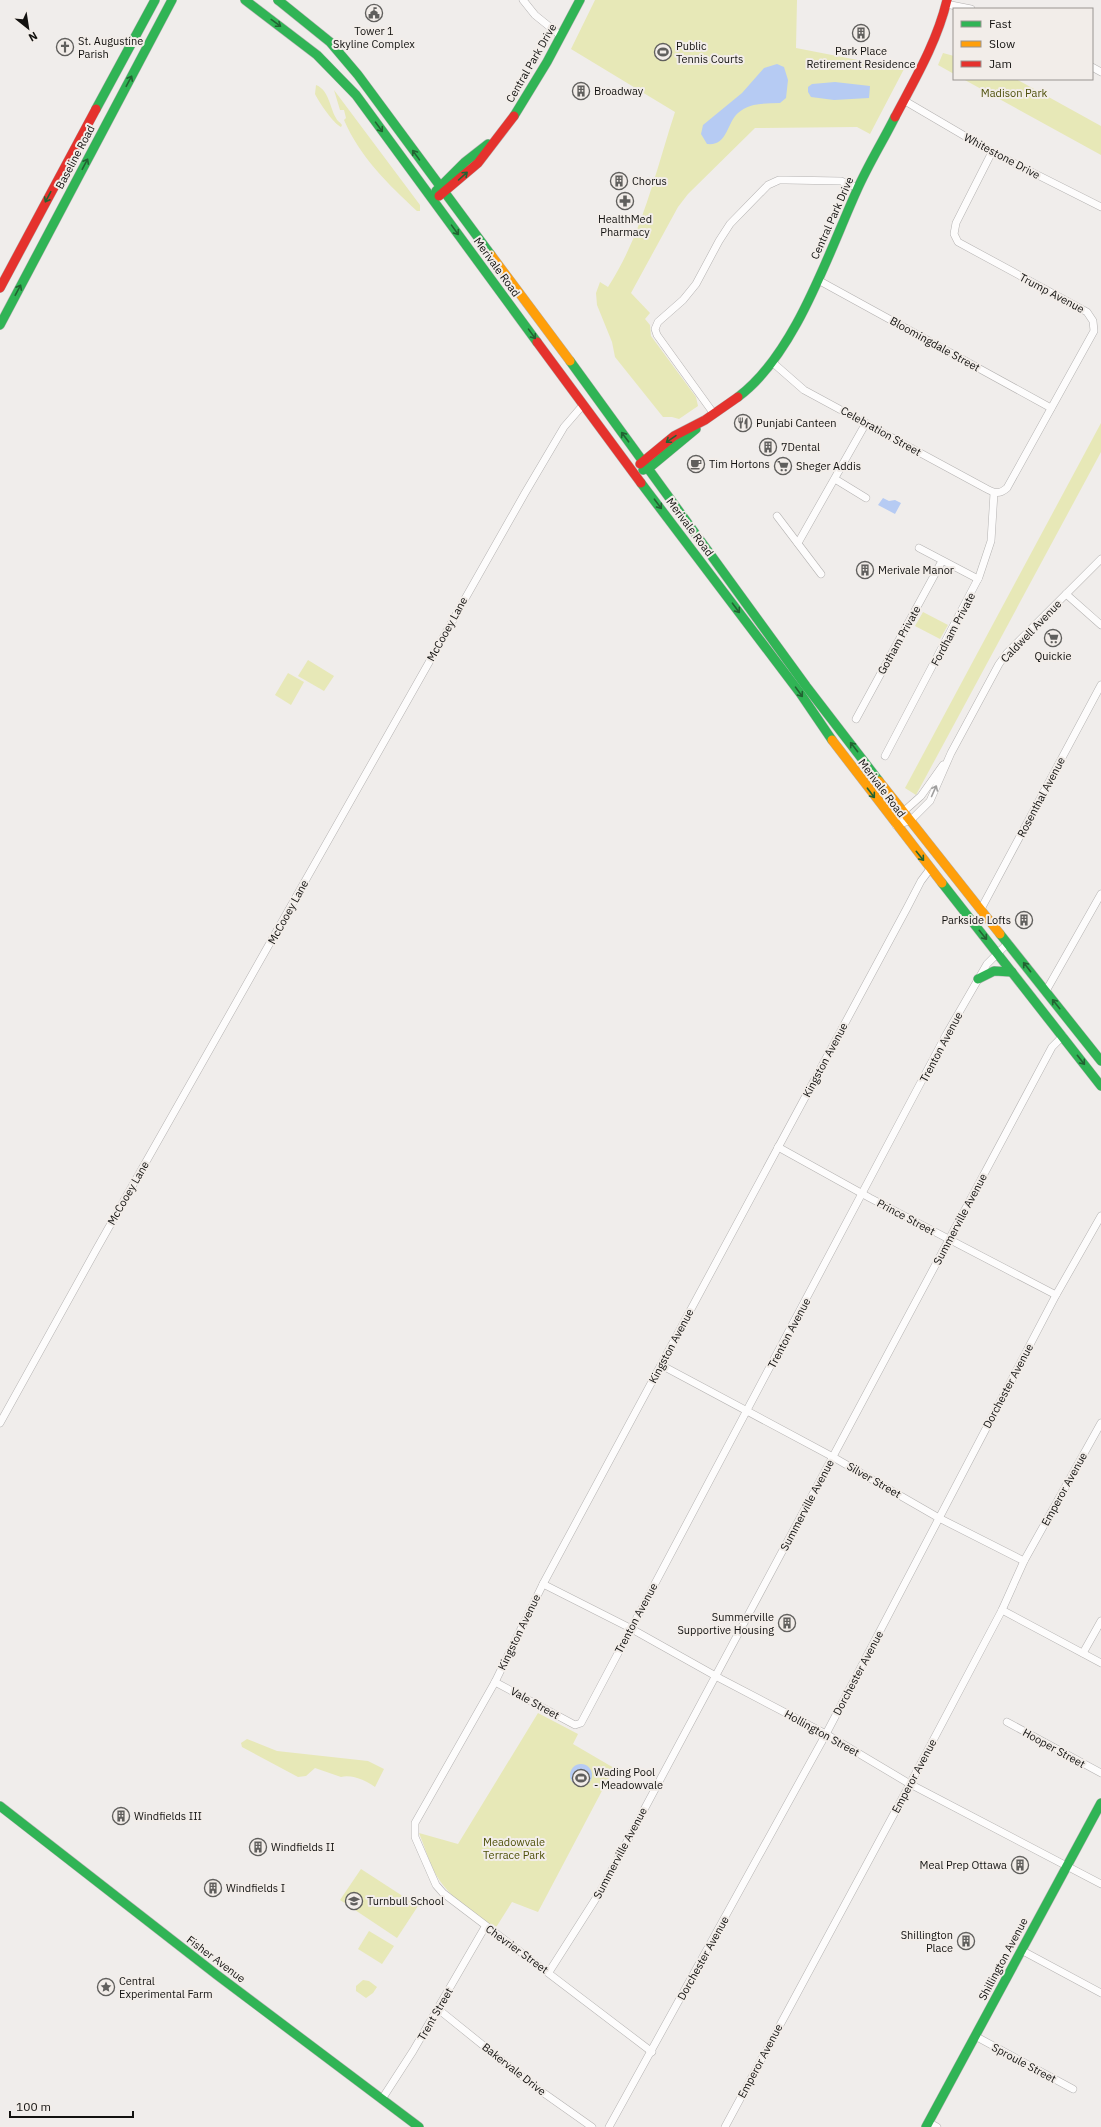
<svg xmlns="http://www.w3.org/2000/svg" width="1101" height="2127" viewBox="0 0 1101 2127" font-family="'IBM Plex Sans',sans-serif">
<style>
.green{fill:#e7e8b7}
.water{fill:#b6cbf3}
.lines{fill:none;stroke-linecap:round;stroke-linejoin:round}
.street-casing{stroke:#b4b2b1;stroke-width:8}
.fast-casing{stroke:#b4b2b1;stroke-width:10}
.slow-casing{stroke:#b4b2b1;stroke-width:10}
.jam-casing{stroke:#b4b2b1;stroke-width:10}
.street{stroke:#fdfcfc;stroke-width:7}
.fast{stroke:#30b455;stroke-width:9}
.slow{stroke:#ff9f0a;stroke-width:9}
.jam{stroke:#e5322d;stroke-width:9}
.oneway{stroke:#226332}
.oneway2{stroke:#9f9e9e}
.labels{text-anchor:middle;stroke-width:4;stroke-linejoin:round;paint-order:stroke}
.poi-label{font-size:11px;fill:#131210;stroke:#f2ede9;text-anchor:start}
.street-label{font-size:11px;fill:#131210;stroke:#f2ede9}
.park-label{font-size:11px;fill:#4e500a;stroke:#f2ede9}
</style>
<rect width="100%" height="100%" fill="#f0edeb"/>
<g class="green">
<path d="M595,0H797L796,48L904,69L870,134L857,127L755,128L688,194L678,207L631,293L650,313L645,319L650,325L651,336L696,397L698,406L679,419L672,417H663L615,357L612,342L597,305L596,293L600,282L608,287C642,235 656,170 675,112L571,49Z"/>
<path d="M943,53L954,56V74L938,65Z"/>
<path d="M963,79H1016L1101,126V155Z"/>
<path d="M316,85C329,90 330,108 336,118C337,121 340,122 342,125L341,127C333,123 319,102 315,94Z"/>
<path d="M334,90L420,205V211H417C388,184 360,157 344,120L346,118L344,110H340Z"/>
<path d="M1101,423V452L916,795L905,788Z"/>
<path d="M923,612L948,625L940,639L915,626Z"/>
<path d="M308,660L334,676L324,691L298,676Z"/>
<path d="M288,673L304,682L291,705L275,695Z"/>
<path d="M538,1713L578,1734L573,1744L614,1768L538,1912L512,1902L495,1929C473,1914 446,1895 434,1871C428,1859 424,1845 419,1833L458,1844Z"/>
<path d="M247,1739L277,1751L368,1761L384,1769L375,1787C367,1781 352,1774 341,1777L315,1768L306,1776L298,1777L242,1747L241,1743Z"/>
<path d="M361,1869L418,1906L397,1938L340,1900Z"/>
<path d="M369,1931L394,1946L382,1964L358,1949Z"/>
<path d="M363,1980L369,1981L377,1987L373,1993L366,1998L356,1991V1986Z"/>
</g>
<g class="water">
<path d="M777,64L784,67L788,80L786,98L780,103C765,104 750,102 738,113C726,124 728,146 707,144L701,134L703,125L742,93L764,68Z"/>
<path d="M835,82L870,86L869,98L834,100L811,97L808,92V87L812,84Z"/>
<path d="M883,498L889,501L895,500L901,503L895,514L878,505Z"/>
<circle cx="581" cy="1775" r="11"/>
</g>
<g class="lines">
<g class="street-casing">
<g id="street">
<path d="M523,0L535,15L561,36"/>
<path d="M946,4L971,9"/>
<path d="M1092,67L1101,72"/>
<path d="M905,101L992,152L1101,207"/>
<path d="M818,280L1051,408"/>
<path d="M772,362L804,390L985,488C994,493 999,495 1007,488L1094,331L1093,321L1087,312L958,242L954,234L956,223L992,152"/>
<path d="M714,414L657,335L655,329L658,322L683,300L696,284L719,241L730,224L768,185L779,180H786L841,181L858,188"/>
<path d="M835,479L866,498"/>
<path d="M777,516L821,574"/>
<path d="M798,543L866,423"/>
<path d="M919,548L978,579"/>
<path d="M1066,594L1101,625"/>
<path d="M856,719L942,561"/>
<path d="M885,756L979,577L991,541L994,493"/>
<path d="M896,825L910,821L930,801L951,753L999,664L1007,653L1101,559"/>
<path d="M896,825L903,812L921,796L943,765"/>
<path d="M981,909L1101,685"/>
<path d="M1046,991L1101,894"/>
<path d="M778,1147L870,1198L1056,1295"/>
<path d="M661,1365L833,1457L939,1518L1024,1561"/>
<path d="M0,1423L96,1250L525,493L564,427L583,405"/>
<path d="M543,1584L630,1628L721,1679L826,1734L910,1784L1101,1884"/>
<path d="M1002,1610L1101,1663"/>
<path d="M1083,1653L1101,1621"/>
<path d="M495,1682L575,1725L581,1723L946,1035L987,964L1008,943"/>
<path d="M1007,1722L1101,1773"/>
<path d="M1021,1950L1101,1993"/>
<path d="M549,1972L600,1892L1052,1047L1063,1036"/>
<path d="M438,2009L531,2084L592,2127"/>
<path d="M975,2036L1073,2089"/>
<path d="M652,2052L443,1893L436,1885L415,1837V1823L495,1682L543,1584L907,908L921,881L930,869"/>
<path d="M382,2099L413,2051L485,1927"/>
<path d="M928,2122L937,2127"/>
<path d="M609,2127L826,1734L1056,1295L1101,1216"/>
<path d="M725,2127L910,1784L1002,1610L1024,1561L1101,1423"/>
</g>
</g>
<g class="fast-casing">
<g id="fast">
<path d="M245,0L317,55L356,95L537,342"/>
<path d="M278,0L330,42L358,75L491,255"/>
<path d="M278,0L280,1"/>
<path d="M96,109L155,0"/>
<path d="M514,116L547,62L580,0"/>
<path d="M436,191L465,162L488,144"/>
<path d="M0,325L172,0"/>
<path d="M570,361L806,686L879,781"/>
<path d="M738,397C795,355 828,254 857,190C868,165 883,141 895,117"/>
<path d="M643,470L649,468L696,429"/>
<path d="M641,483L800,693L832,740"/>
<path d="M942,883L1101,1086"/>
<path d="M1000,934L1101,1061"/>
<path d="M978,979L994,971L1012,972"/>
<path d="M0,1806L217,1975L419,2127"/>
<path d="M926,2127L1101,1803"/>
</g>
</g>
<g class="slow-casing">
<g id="slow">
<path d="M491,255L570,361"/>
<path d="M832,740L942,883"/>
<path d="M879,781L1000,934"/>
</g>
</g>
<g class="jam-casing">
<g id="jam">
<path d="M895,117C915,79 937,42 947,0"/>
<path d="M439,196L478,163L514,116"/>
<path d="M0,288L96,109"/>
<path d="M537,342L641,483"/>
<path d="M640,464L674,436L705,420L738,397"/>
</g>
</g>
<use href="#street" class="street"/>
<use href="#fast" class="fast"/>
<use href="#slow" class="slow"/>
<use href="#jam" class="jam"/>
</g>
<defs><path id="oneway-shaft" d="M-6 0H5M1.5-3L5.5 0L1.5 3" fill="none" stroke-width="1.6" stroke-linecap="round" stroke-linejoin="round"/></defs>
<g class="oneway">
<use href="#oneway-shaft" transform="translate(276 23) rotate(36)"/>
<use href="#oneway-shaft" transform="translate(129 81) rotate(-62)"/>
<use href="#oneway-shaft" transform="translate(379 127) rotate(54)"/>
<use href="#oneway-shaft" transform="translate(416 155) rotate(-126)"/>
<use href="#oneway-shaft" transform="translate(85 164) rotate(-62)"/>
<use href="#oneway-shaft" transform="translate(463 176) rotate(-42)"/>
<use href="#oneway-shaft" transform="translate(48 197) rotate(118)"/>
<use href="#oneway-shaft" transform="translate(455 230) rotate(54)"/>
<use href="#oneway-shaft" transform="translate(18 290) rotate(-62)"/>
<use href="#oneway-shaft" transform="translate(532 334) rotate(54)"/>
<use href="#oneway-shaft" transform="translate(625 437) rotate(-127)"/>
<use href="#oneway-shaft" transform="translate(671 439) rotate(145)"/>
<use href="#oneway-shaft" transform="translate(658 504) rotate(53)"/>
<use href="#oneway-shaft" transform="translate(736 608) rotate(53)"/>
<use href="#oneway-shaft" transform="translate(799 692) rotate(54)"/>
<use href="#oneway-shaft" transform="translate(854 747) rotate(-128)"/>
<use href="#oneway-shaft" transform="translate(871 793) rotate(53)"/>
<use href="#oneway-shaft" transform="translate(920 856) rotate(51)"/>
<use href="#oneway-shaft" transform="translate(983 935) rotate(51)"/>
<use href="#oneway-shaft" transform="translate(1027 967) rotate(-128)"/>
<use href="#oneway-shaft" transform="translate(1056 1004) rotate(-129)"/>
<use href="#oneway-shaft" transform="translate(1081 1060) rotate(52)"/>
</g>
<use class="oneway2" href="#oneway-shaft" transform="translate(934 791) rotate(-66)"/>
<defs>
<g id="civic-ring" transform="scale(0.9)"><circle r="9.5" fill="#f2ede9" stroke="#605f5d" stroke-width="1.5"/><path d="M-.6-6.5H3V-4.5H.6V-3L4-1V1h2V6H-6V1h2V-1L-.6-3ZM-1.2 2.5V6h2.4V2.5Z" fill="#605f5d"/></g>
<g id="building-ring" transform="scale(0.9)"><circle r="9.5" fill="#f2ede9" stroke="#605f5d" stroke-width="1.5"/><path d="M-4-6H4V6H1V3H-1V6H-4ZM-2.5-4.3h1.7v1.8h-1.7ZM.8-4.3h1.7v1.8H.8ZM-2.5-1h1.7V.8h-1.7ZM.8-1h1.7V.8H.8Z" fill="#605f5d"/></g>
<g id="church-ring" transform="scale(0.9)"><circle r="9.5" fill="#f2ede9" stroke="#605f5d" stroke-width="1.5"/><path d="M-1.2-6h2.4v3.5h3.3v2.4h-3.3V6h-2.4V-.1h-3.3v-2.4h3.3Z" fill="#605f5d"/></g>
<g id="stadium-ring" transform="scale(0.9)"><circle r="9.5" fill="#f2ede9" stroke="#605f5d" stroke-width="1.5"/><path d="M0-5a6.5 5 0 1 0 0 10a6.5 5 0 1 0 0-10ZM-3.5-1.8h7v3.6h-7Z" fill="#605f5d"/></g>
<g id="pharmacy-ring" transform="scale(0.9)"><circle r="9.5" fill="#f2ede9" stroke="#605f5d" stroke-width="1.5"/><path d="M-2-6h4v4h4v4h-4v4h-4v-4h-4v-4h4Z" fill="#605f5d"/></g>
<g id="restaurant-ring" transform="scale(0.9)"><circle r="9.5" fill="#f2ede9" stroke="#605f5d" stroke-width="1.5"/><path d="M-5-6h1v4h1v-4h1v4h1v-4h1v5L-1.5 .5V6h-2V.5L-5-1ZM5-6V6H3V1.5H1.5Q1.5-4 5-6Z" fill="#605f5d"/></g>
<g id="cafe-ring" transform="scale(0.9)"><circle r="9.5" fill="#f2ede9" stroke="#605f5d" stroke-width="1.5"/><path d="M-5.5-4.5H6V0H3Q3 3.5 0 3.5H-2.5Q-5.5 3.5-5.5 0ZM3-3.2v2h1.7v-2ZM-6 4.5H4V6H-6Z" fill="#605f5d"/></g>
<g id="supermarket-ring" transform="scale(0.9)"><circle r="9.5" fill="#f2ede9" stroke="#605f5d" stroke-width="1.5"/><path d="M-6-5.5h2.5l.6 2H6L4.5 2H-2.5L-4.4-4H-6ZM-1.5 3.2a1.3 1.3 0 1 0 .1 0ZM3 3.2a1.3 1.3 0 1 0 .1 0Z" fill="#605f5d"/></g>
<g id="school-ring" transform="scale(0.9)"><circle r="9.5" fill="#f2ede9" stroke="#605f5d" stroke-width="1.5"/><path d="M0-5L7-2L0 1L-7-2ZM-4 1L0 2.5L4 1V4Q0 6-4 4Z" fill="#605f5d"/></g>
<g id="sight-ring" transform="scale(0.9)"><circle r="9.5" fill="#f2ede9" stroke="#605f5d" stroke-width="1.5"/><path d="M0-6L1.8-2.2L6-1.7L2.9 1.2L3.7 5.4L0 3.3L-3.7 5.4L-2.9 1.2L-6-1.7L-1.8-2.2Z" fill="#605f5d"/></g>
</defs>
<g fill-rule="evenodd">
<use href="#civic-ring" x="374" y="13"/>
<use href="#building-ring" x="861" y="33"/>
<use href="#church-ring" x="65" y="47"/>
<use href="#stadium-ring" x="663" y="52"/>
<use href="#building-ring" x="581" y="91"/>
<use href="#building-ring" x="619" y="181"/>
<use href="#pharmacy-ring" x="625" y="201"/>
<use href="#restaurant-ring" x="743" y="423"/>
<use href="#building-ring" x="768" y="447"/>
<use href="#cafe-ring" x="696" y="464"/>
<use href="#supermarket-ring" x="783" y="466"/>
<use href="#building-ring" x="865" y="570"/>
<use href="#supermarket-ring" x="1053" y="638"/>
<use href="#building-ring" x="1024" y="920"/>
<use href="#building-ring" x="787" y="1623"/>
<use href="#stadium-ring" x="581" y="1778"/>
<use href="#building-ring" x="121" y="1816"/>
<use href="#building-ring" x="258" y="1847"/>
<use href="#building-ring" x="1020" y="1865"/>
<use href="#building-ring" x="213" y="1888"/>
<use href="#school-ring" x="354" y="1901"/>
<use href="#building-ring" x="966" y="1941"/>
<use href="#sight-ring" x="106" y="1987"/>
</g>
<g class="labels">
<g class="poi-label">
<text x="374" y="35" text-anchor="middle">Tower 1<tspan x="374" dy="13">Skyline Complex</tspan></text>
<text x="78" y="45">St. Augustine<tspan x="78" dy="13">Parish</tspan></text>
<text x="676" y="50">Public<tspan x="676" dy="13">Tennis Courts</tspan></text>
<text x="861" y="55" text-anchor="middle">Park Place<tspan x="861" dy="13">Retirement Residence</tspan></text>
<text x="594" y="95">Broadway</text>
<text x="632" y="185">Chorus</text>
<text x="625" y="223" text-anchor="middle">HealthMed<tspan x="625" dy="13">Pharmacy</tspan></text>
<text x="756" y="427">Punjabi Canteen</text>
<text x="781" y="451">7Dental</text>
<text x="709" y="468">Tim Hortons</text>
<text x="796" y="470">Sheger Addis</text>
<text x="878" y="574">Merivale Manor</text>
<text x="1053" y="660" text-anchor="middle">Quickie</text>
<text x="1011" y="924" text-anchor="end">Parkside Lofts</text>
<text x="774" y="1621" text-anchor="end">Summerville<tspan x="774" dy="13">Supportive Housing</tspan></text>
<text x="594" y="1776">Wading Pool<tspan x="594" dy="13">- Meadowvale</tspan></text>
<text x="134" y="1820">Windfields III</text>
<text x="271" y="1851">Windfields II</text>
<text x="1007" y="1869" text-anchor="end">Meal Prep Ottawa</text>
<text x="226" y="1892">Windfields I</text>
<text x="367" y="1905">Turnbull School</text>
<text x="953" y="1939" text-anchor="end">Shillington<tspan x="953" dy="13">Place</tspan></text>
<text x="119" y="1985">Central<tspan x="119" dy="13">Experimental Farm</tspan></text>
</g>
<g class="street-label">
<text transform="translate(531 63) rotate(-60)" y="4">Central Park Drive</text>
<text transform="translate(1002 156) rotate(28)" y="4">Whitestone Drive</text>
<text transform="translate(75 157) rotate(-62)" y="4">Baseline Road</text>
<text transform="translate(832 218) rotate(-66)" y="4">Central Park Drive</text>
<text transform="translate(497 267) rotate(54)" y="4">Merivale Road</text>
<text transform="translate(1052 293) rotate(28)" y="4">Trump Avenue</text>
<text transform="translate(935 344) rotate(29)" y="4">Bloomingdale Street</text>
<text transform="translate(881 431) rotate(29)" y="4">Celebration Street</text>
<text transform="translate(690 527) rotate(53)" y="4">Merivale Road</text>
<text transform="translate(447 629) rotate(-61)" y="4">McCooey Lane</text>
<text transform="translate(953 629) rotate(-62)" y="4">Fordham Private</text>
<text transform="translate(1031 631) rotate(-46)" y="4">Caldwell Avenue</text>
<text transform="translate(899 640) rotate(-61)" y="4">Gotham Private</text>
<text transform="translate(882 788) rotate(53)" y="4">Merivale Road</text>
<text transform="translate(1041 797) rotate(-62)" y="4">Rosenthal Avenue</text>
<text transform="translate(288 912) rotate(-61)" y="4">McCooey Lane</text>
<text transform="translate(941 1047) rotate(-62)" y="4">Trenton Avenue</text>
<text transform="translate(825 1060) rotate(-62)" y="4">Kingston Avenue</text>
<text transform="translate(128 1193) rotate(-60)" y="4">McCooey Lane</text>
<text transform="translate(906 1217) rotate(28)" y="4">Prince Street</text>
<text transform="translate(960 1219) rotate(-62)" y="4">Summerville Avenue</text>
<text transform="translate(789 1333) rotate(-62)" y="4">Trenton Avenue</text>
<text transform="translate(671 1346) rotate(-62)" y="4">Kingston Avenue</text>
<text transform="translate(1008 1386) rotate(-62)" y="4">Dorchester Avenue</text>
<text transform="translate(874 1480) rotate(30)" y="4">Silver Street</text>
<text transform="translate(1064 1489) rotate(-61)" y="4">Emperor Avenue</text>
<text transform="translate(807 1505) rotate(-62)" y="4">Summerville Avenue</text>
<text transform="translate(636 1618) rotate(-62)" y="4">Trenton Avenue</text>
<text transform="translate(519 1632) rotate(-64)" y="4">Kingston Avenue</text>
<text transform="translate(858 1673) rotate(-62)" y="4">Dorchester Avenue</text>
<text transform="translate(535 1703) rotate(29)" y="4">Vale Street</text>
<text transform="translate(822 1733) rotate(29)" y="4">Hollington Street</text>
<text transform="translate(1054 1748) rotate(29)" y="4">Hooper Street</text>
<text transform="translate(914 1776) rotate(-62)" y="4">Emperor Avenue</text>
<text transform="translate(620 1853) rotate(-62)" y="4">Summerville Avenue</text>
<text transform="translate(517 1949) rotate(36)" y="4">Chevrier Street</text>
<text transform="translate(703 1958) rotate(-61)" y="4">Dorchester Avenue</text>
<text transform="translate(216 1959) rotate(37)" y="4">Fisher Avenue</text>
<text transform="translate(1003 1959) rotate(-62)" y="4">Shillington Avenue</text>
<text transform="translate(435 2014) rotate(-60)" y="4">Trent Street</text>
<text transform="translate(760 2061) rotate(-62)" y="4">Emperor Avenue</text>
<text transform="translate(1024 2063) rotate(28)" y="4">Sproule Street</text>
<text transform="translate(514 2069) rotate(38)" y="4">Bakervale Drive</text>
</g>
<g class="park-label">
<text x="1014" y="97">Madison Park</text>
<text x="514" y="1846">Meadowvale<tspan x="514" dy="13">Terrace Park</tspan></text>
</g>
</g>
<rect x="953" y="8" width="140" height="72" fill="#f2ede9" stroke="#999592"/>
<rect x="961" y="21" width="20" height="6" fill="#30b455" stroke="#999592"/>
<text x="989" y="28" font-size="12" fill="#131210">Fast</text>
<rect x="961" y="41" width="20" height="6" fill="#ff9f0a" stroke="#999592"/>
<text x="989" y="48" font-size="12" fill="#131210">Slow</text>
<rect x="961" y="61" width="20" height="6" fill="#e5322d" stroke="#999592"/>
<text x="989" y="68" font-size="12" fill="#131210">Jam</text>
<g transform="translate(28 28) rotate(150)" stroke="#f2ede9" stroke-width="3" paint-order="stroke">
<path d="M0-3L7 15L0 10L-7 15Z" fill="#131210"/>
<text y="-6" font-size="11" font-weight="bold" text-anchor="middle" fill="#131210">N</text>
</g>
<path d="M10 2111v6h123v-6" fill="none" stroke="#131210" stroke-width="2"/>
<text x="16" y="2111" font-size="12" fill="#131210" stroke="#f2ede9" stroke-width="3" paint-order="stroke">100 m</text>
</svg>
